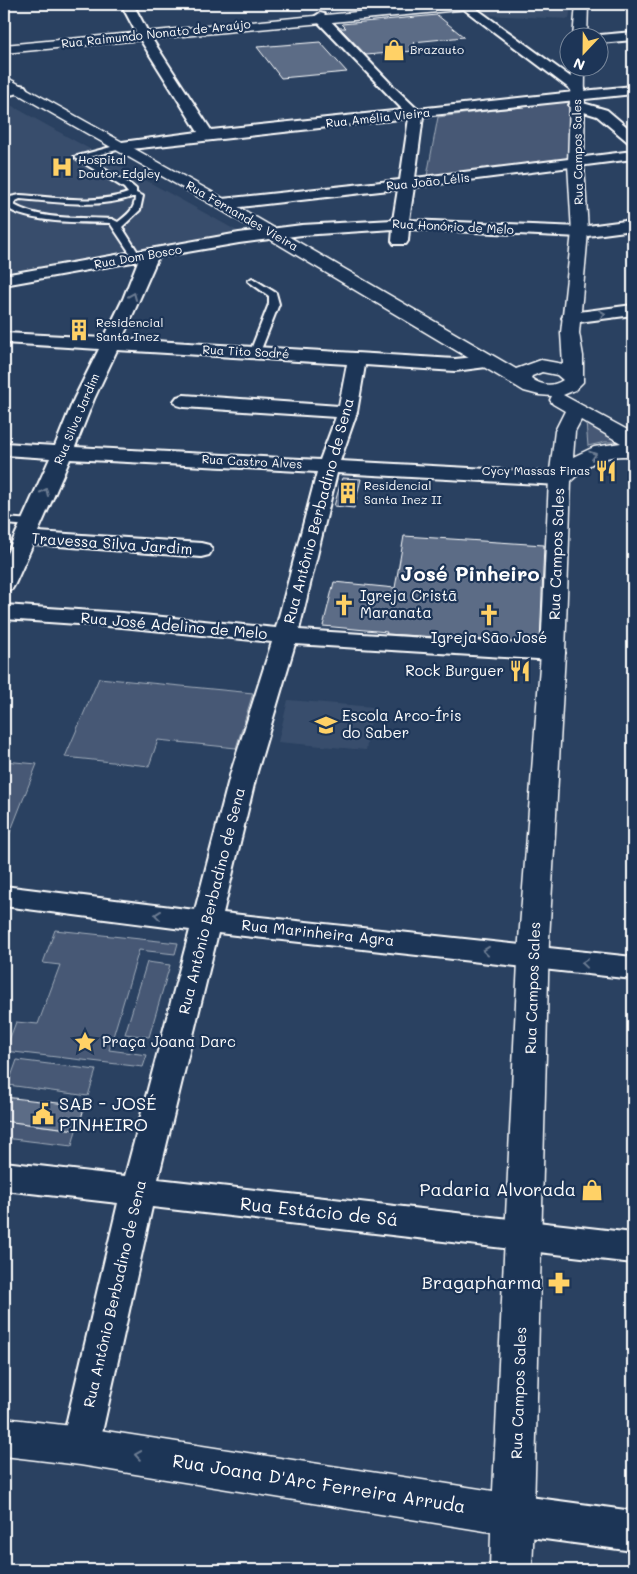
<svg xmlns="http://www.w3.org/2000/svg" width="637" height="1574" viewBox="0 0 637 1574" font-family="Mali,sans-serif">
<style>
.built{fill:#394e6c}
.green{fill:#465975;stroke:#a2acba}
.building{fill:#5b6c86;stroke:#fff}
.lines{fill:none;stroke-linecap:round;stroke-linejoin:round}
.lane-casing{stroke:#fff;stroke-width:4}
.street-casing{stroke:#fff;stroke-width:4}
.secondary-casing{stroke:#fff;stroke-width:3}
.lane{fill:#1d3557;fill-rule:evenodd}
.street{fill:#1d3557;fill-rule:evenodd}
.secondary{fill:#1d3557;fill-rule:evenodd}
.oneway{stroke:#6c7c92}
.labels{text-anchor:middle;stroke-width:4.5;stroke-linejoin:round;paint-order:stroke}
.far-street-label{font-size:12px;fill:#fff;stroke:#1d3557}
.far-poi-label{font-size:12px;fill:#fff;stroke:#1d3557;text-anchor:start}
.street-label{font-size:15px;fill:#fff;stroke:#1d3557}
.poi-label{font-size:15px;fill:#fff;stroke:#1d3557;text-anchor:start}
.near-poi-label{font-size:18px;fill:#fff;stroke:#1d3557;text-anchor:end}
.near-street-label{font-size:18px;fill:#fff;stroke:#1d3557}
.district-label{font-size:20px;font-weight:bold;fill:#fff;stroke:#1d3557}
</style>
<rect width="100%" height="100%" fill="#2a4161"/>
<filter id="ink" filterUnits="userSpaceOnUse"><feTurbulence type="fractalNoise" baseFrequency=".02" numOctaves="2"/><feDisplacementMap in="SourceGraphic" scale="10" xChannelSelector="R" yChannelSelector="G"/><feConvolveMatrix kernelMatrix="1 2 1 2 8 2 1 2 1" color-interpolation-filters="sRGB"/></filter>
<g filter="url(#ink)">
<g class="built">
<path d="M529,4H571L569,19L486,15L478,9Z"/>
<path d="M4,102H5L237,231L4,273Z"/>
<path d="M288,700L373,707L366,750L278,742Z"/>
</g>
<g class="green">
<path d="M571,101L570,160L427,176L438,117Z"/>
<path d="M586,422L623,442H605L588,446Z"/>
<path d="M99,678L253,693L236,748L158,740L149,766L65,757Z"/>
<path d="M4,761L37,764L4,848Z"/>
<path d="M55,930L178,943L175,954L139,950L109,1050L147,1055L143,1067L5,1051L16,1022L38,1024L60,965L43,963Z"/>
<path d="M147,962L170,965L149,1037L125,1034Z"/>
<path d="M17,1060L96,1070L88,1096L8,1085Z"/>
<path d="M4,1121L76,1130L72,1146L4,1138Z"/>
</g>
<g class="building">
<path d="M437,15L464,37L413,42L416,45L409,46L414,51L366,55L340,28H346L342,24Z"/>
<path d="M320,42L347,72L281,78L257,47Z"/>
<path d="M342,478L361,479L354,508L334,506Z"/>
<path d="M404,536L544,545L540,643L386,634L387,632L323,626L334,582L395,588Z"/>
<path d="M4,1097L85,1106L77,1130L4,1121Z"/>
</g>
<g class="lines">
<g class="lane-casing">
<g id="lane">
<path d="M122,144H125V148L85,158L130,184L136,189V193L143,196L140,210L122,227L141,257L140,259H134L110,223C84,222 24,224 5,206L10,197L20,195C56,197 94,205 128,193L124,188L74,157ZM132,197H135C135,210 127,215 118,222L112,219C81,217 42,221 14,205L16,201L20,199C58,202 96,209 132,197Z"/>
<path d="M252,278L276,293L279,304L260,352L255,355L250,352L269,304V296L248,281Z"/>
<path d="M4,518L32,520L38,523L32,526L4,524Z"/>
</g>
</g>
<g class="street-casing">
<g id="street">
<path d="M121,4H133L150,36L211,130L403,110L316,20L314,17L320,13L324,14L393,86L417,109L574,92L457,4H470L583,86L585,89L583,91L633,86V94L423,116L415,178L633,151V159L414,187L409,220L580,227L633,220V230L580,237L409,229L408,241L406,244H394L392,241L393,229L302,235L239,243L158,257L122,339L455,359L487,356L494,358L496,362L494,366L455,371L365,365L357,412L340,461L560,473L567,475L570,479L567,483L560,485L337,473L299,630L553,646L561,648L565,653L561,658L553,660L295,644L257,772L223,913L633,957V979L218,933L158,1179L633,1233V1263L152,1207L99,1446L94,1459L80,1464L66,1459L61,1446L118,1203L4,1190V1162L125,1176L190,930L4,906V886L195,910L231,772L272,642L122,627L4,619V605L122,613L276,628L317,472L70,459L38,532L201,543L209,545L212,550L209,555L201,557L33,544L15,584L12,589L4,591V560L50,458L4,455V443L55,446L74,399L99,349L4,343V333L104,338L123,299L138,261L4,285V275L239,233L302,225L393,220L398,189L222,209L217,207L214,204L217,201L222,199L400,180L409,118L122,150L117,149L115,146L117,143L122,142L198,132L138,36ZM117,350L347,364L339,406L184,395L177,397L174,401L177,405L184,407L336,417L320,460L75,447L94,399Z"/>
<path d="M633,32V40L600,43V38H595L600,35Z"/>
<path d="M20,85L25,86L27,89L25,92L4,96V88Z"/>
<path d="M576,101L607,110L633,132V143L628,142L597,116L571,108L569,105Z"/>
<path d="M633,305V315L571,323L565,322L562,318L565,314L571,313Z"/>
<path d="M515,1495L633,1511V1551L515,1535L501,1529L495,1515L501,1501Z"/>
</g>
</g>
<g class="secondary-casing">
<g id="secondary">
<path d="M443,4H486L480,8L4,53V45Z"/>
<path d="M576,4H588L587,38H573Z"/>
<path d="M571,68H585L584,164L588,232L579,333L583,356V382L575,390L563,395L633,433V456C604,455 592,460 571,481L565,653L549,940L534,1511L536,1515L534,1520L532,1570H490L491,1532L80,1465L4,1456V1418L80,1427L493,1491L519,940L541,653L549,479L555,431L565,411L553,404L550,400L552,396L539,395L524,391L216,207L4,86V76L228,201L516,369L541,360L563,364L561,333L572,232L568,164ZM542,372L557,375L563,380C553,387 541,386 531,378L532,376ZM581,420L621,443L594,447L573,457L575,431Z"/>
</g>
</g>
<use href="#lane" class="lane"/>
<use href="#street" class="street"/>
<use href="#secondary" class="secondary"/>
</g>
<defs><path id="oneway-chevron" d="M-2-3.5L2.5 0L-2 3.5" fill="none" stroke-width="1.6" stroke-linecap="round" stroke-linejoin="round" transform="scale(1.25)"/></defs>
<g class="oneway">
<use href="#oneway-chevron" transform="translate(133 296) rotate(-67)"/>
<use href="#oneway-chevron" transform="translate(602 314) rotate(-7)"/>
<use href="#oneway-chevron" transform="translate(593 455) rotate(-18)"/>
<use href="#oneway-chevron" transform="translate(45 492) rotate(-66)"/>
<use href="#oneway-chevron" transform="translate(158 915) rotate(-173)"/>
<use href="#oneway-chevron" transform="translate(486 951) rotate(-174)"/>
<use href="#oneway-chevron" transform="translate(585 963) rotate(-174)"/>
<use href="#oneway-chevron" transform="translate(138 1455) rotate(-171)"/>
</g>
</g>
<defs>
<g id="shop-bare" transform="scale(1.725)"><path d="M-5-2.5h2.3a2.7 3.5 0 0 1 5.4 0H5L5.5 6h-11ZM-1.5-2.5h3a1.5 2.3 0 0 0-3 0Z" fill="#ffd166" stroke="#1d3557" stroke-width="2.5" paint-order="stroke"/></g>
<g id="hospital-bare" transform="scale(1.725)"><path d="M-5-5h3v3.5h4V-5h3V5h-3V1.5h-4V5h-3Z" fill="#ffd166" stroke="#1d3557" stroke-width="2.5" paint-order="stroke"/></g>
<g id="building-bare" transform="scale(1.725)"><path d="M-4-6H4V6H1V3H-1V6H-4ZM-2.5-4.3h1.7v1.8h-1.7ZM.8-4.3h1.7v1.8H.8ZM-2.5-1h1.7V.8h-1.7ZM.8-1h1.7V.8H.8Z" fill="#ffd166" stroke="#1d3557" stroke-width="2.5" paint-order="stroke"/></g>
<g id="restaurant-bare" transform="scale(1.725)"><path d="M-5-6h1v4h1v-4h1v4h1v-4h1v5L-1.5 .5V6h-2V.5L-5-1ZM5-6V6H3V1.5H1.5Q1.5-4 5-6Z" fill="#ffd166" stroke="#1d3557" stroke-width="2.5" paint-order="stroke"/></g>
<g id="church-bare" transform="scale(1.725)"><path d="M-1.2-6h2.4v3.5h3.3v2.4h-3.3V6h-2.4V-.1h-3.3v-2.4h3.3Z" fill="#ffd166" stroke="#1d3557" stroke-width="2.5" paint-order="stroke"/></g>
<g id="school-bare" transform="scale(1.725)"><path d="M0-5L7-2L0 1L-7-2ZM-4 1L0 2.5L4 1V4Q0 6-4 4Z" fill="#ffd166" stroke="#1d3557" stroke-width="2.5" paint-order="stroke"/></g>
<g id="sight-bare" transform="scale(1.725)"><path d="M0-6L1.8-2.2L6-1.7L2.9 1.2L3.7 5.4L0 3.3L-3.7 5.4L-2.9 1.2L-6-1.7L-1.8-2.2Z" fill="#ffd166" stroke="#1d3557" stroke-width="2.5" paint-order="stroke"/></g>
<g id="civic-bare" transform="scale(1.725)"><path d="M-.6-6.5H3V-4.5H.6V-3L4-1V1h2V6H-6V1h2V-1L-.6-3ZM-1.2 2.5V6h2.4V2.5Z" fill="#ffd166" stroke="#1d3557" stroke-width="2.5" paint-order="stroke"/></g>
<g id="pharmacy-bare" transform="scale(1.725)"><path d="M-2-6h4v4h4v4h-4v4h-4v-4h-4v-4h4Z" fill="#ffd166" stroke="#1d3557" stroke-width="2.5" paint-order="stroke"/></g>
</defs>
<g fill-rule="evenodd">
<use href="#shop-bare" x="394" y="50"/>
<use href="#hospital-bare" x="62" y="167"/>
<use href="#building-bare" x="79" y="330"/>
<use href="#restaurant-bare" x="606" y="471"/>
<use href="#building-bare" x="348" y="493"/>
<use href="#church-bare" x="344" y="605"/>
<use href="#church-bare" x="489" y="615"/>
<use href="#restaurant-bare" x="520" y="671"/>
<use href="#school-bare" x="326" y="725"/>
<use href="#sight-bare" x="85" y="1042"/>
<use href="#civic-bare" x="43" y="1114"/>
<use href="#shop-bare" x="592" y="1190"/>
<use href="#pharmacy-bare" x="559" y="1283"/>
</g>
<g class="labels">
<g class="far-street-label">
<text transform="translate(156 34) rotate(-6)" y="4">Rua Raimundo Nonato de Araújo</text>
<text transform="translate(378 118) rotate(-6)" y="4">Rua Amélia Vieira</text>
<text transform="translate(578 152) rotate(-91)" y="4">Rua Campos Sales</text>
<text transform="translate(428 182) rotate(-6)" y="4">Rua João Lélis</text>
<text transform="translate(242 216) rotate(30)" y="4">Rua Fernandes Vieira</text>
<text transform="translate(453 227) rotate(3)" y="4">Rua Honório de Melo</text>
<text transform="translate(138 257) rotate(-10)" y="4">Rua Dom Bosco</text>
<text transform="translate(246 352) rotate(3)" y="4">Rua Tito Sodré</text>
<text transform="translate(77 419) rotate(-67)" y="4">Rua Silva Jardim</text>
<text transform="translate(252 462) rotate(3)" y="4">Rua Castro Alves</text>
</g>
<g class="far-poi-label">
<text x="410" y="54">Brazauto</text>
<text x="78" y="164">Hospital<tspan x="78" dy="14">Doutor Edgley</tspan></text>
<text x="96" y="327">Residencial<tspan x="96" dy="14">Santa Inez</tspan></text>
<text x="590" y="475" text-anchor="end">Cycy Massas Finas</text>
<text x="364" y="490">Residencial<tspan x="364" dy="14">Santa Inez II</tspan></text>
</g>
<g class="street-label">
<text transform="translate(319 511) rotate(-75)" y="5">Rua Antônio Berbadino de Sena</text>
<text transform="translate(112 544) rotate(4)" y="5">Travessa Silva Jardim</text>
<text transform="translate(557 554) rotate(-88)" y="5">Rua Campos Sales</text>
<text transform="translate(174 626) rotate(5)" y="5">Rua José Adelino de Melo</text>
<text transform="translate(212 901) rotate(-76)" y="5">Rua Antônio Berbadino de Sena</text>
<text transform="translate(318 933) rotate(6)" y="5">Rua Marinheira Agra</text>
<text transform="translate(533 988) rotate(-88)" y="5">Rua Campos Sales</text>
<text transform="translate(115 1294) rotate(-77)" y="5">Rua Antônio Berbadino de Sena</text>
<text transform="translate(519 1393) rotate(-88)" y="5">Rua Campos Sales</text>
</g>
<g class="poi-label">
<text x="360" y="601">Igreja Cristã<tspan x="360" dy="17">Maranata</tspan></text>
<text x="489" y="643" text-anchor="middle">Igreja São José</text>
<text x="504" y="676" text-anchor="end">Rock Burguer</text>
<text x="342" y="721">Escola Arco-Íris<tspan x="342" dy="17">do Saber</tspan></text>
<text x="102" y="1047">Praça Joana Darc</text>
</g>
<g class="near-poi-label">
<text x="59" y="1110" text-anchor="start">SAB - JOSÉ<tspan x="59" dy="21">PINHEIRO</tspan></text>
<text x="576" y="1196">Padaria Alvorada</text>
<text x="542" y="1289">Bragapharma</text>
</g>
<g class="near-street-label">
<text transform="translate(319 1212) rotate(6)" y="6">Rua Estácio de Sá</text>
<text transform="translate(319 1484) rotate(9)" y="6">Rua Joana D'Arc Ferreira Arruda</text>
</g>
<g class="district-label">
<text x="470" y="581">José Pinheiro</text>
</g>
</g>
<rect width="637" height="1574" fill="none" stroke="#1d3557" stroke-width="20"/>
<rect x="10" y="10" width="617" height="1554" fill="none" stroke="#fff" stroke-width="2" filter="url(#ink)"/>
<g transform="translate(584 52) rotate(202)"><circle r="24" fill="#1d3557" stroke="#77869a"/>
<path d="M0-4L9 19L0 12L-9 19Z" fill="#ffd166"/>
<text y="-8" font-size="14" font-weight="bold" text-anchor="middle" fill="#ffffff">N</text>
</g>
</svg>
